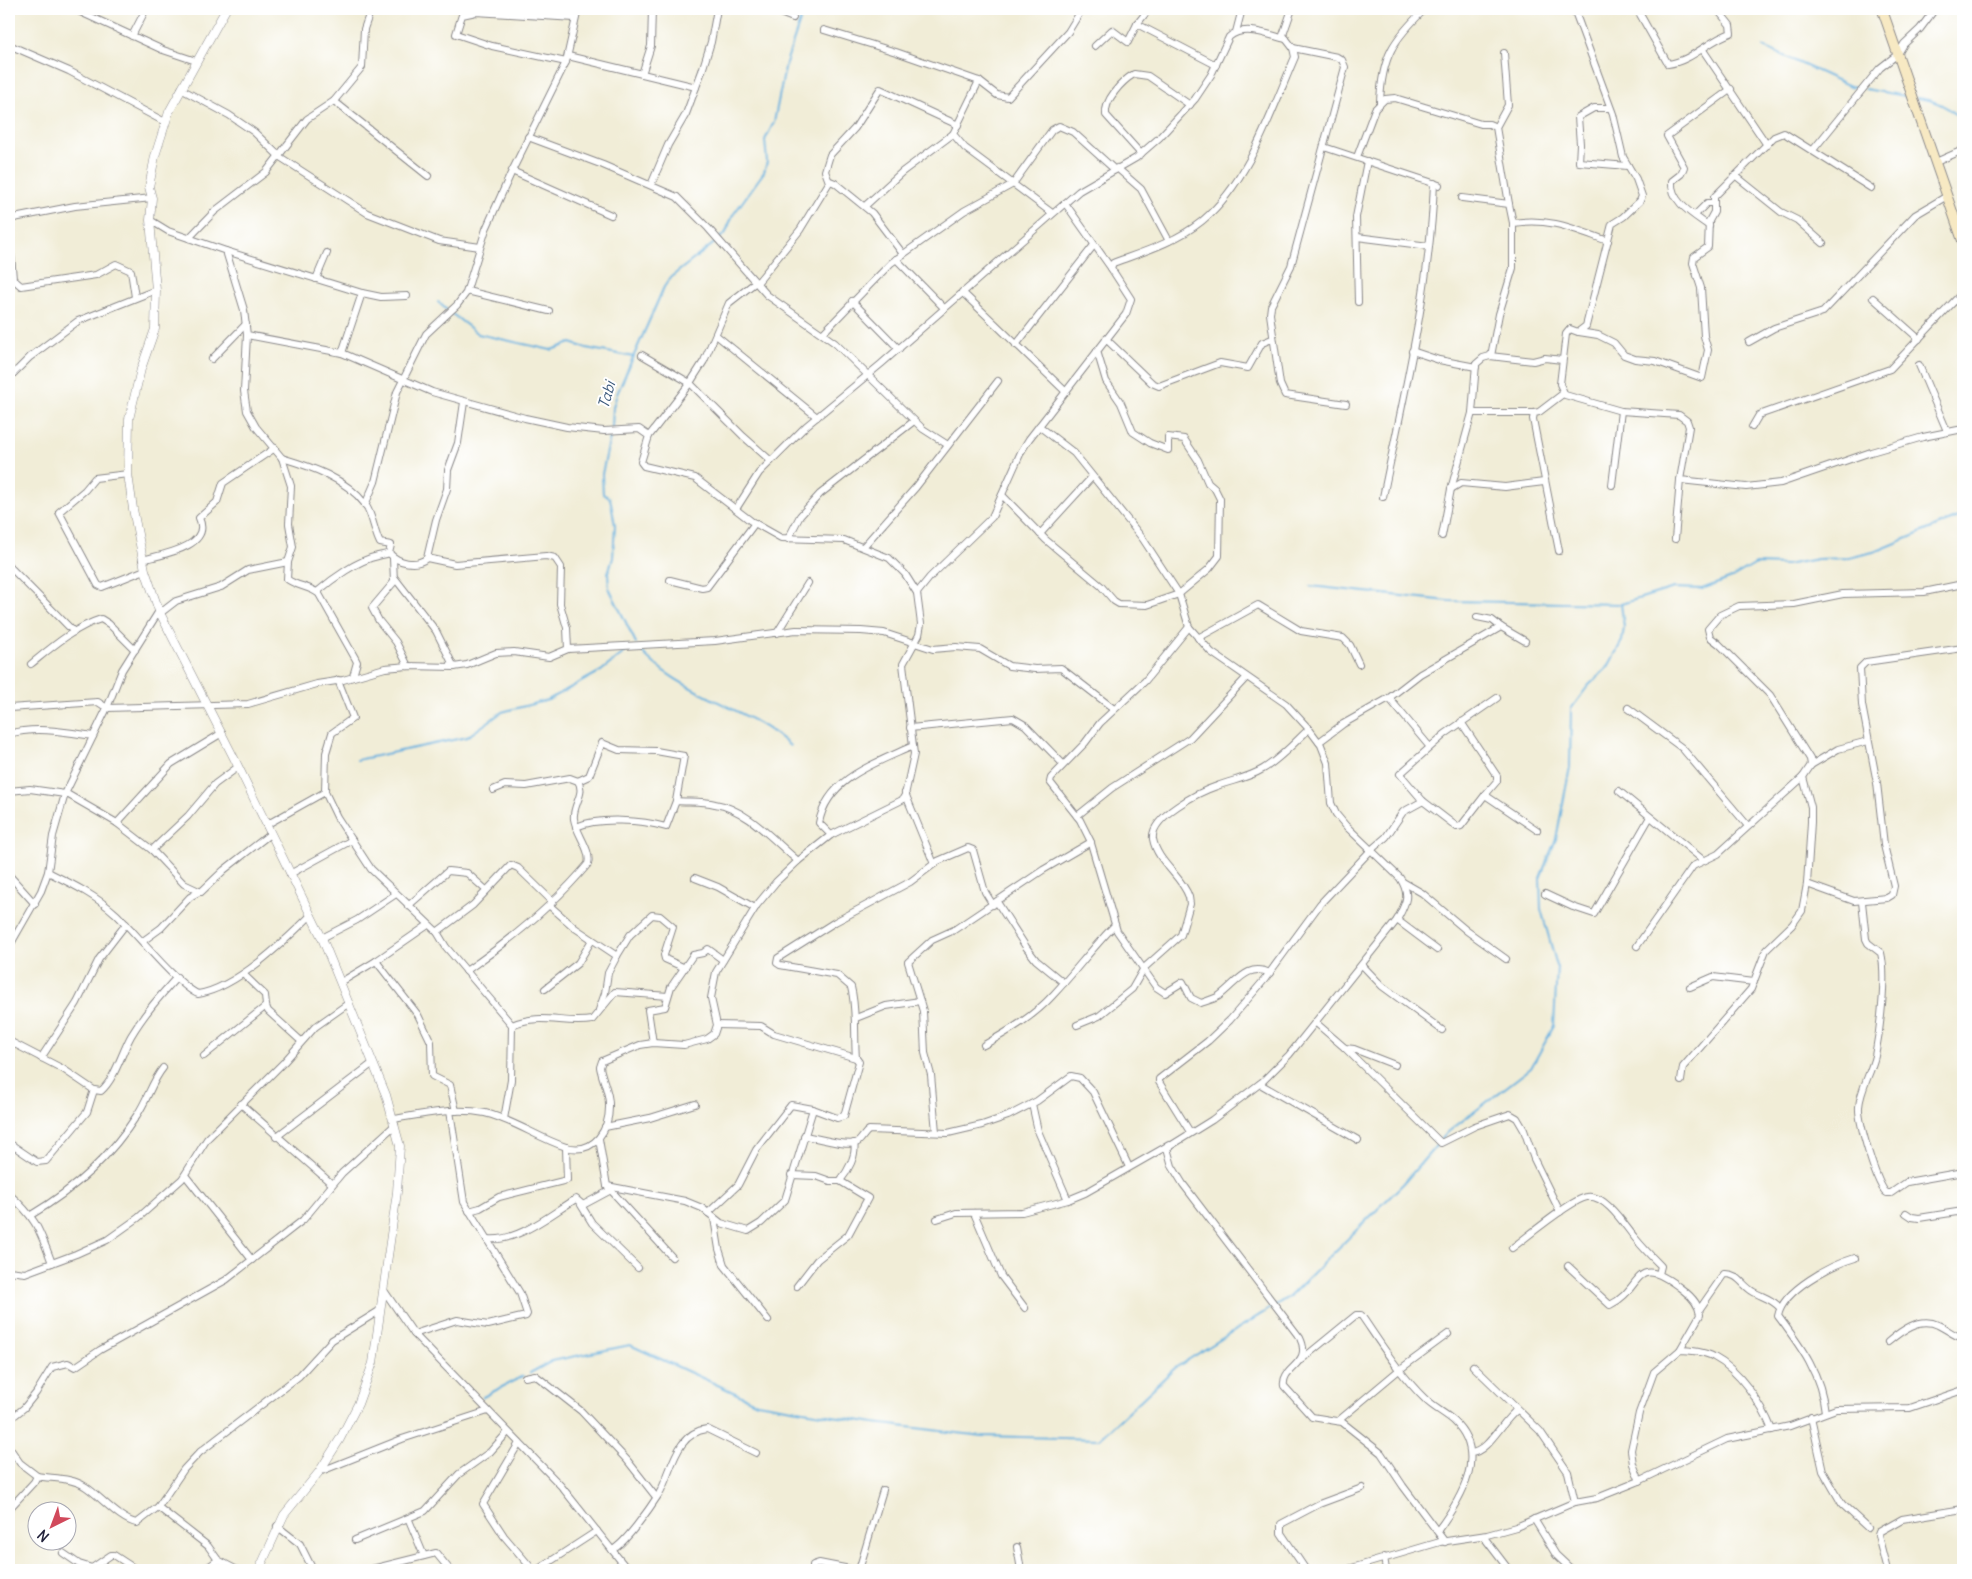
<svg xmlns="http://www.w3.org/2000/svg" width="1972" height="1579" viewBox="0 0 1972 1579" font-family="Delius,sans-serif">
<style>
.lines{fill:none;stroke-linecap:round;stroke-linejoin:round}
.stream{stroke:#67b1df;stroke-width:2}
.minor-casing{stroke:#8a8889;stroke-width:8}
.tertiary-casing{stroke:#8a8889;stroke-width:9}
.secondary-casing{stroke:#8a8889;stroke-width:11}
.minor{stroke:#fff;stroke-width:6}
.tertiary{stroke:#fff;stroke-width:8}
.secondary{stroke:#f7e9c3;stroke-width:9}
.labels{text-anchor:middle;stroke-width:4;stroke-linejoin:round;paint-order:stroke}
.water-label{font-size:15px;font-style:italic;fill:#3e5b7d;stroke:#fff}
</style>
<rect width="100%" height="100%" fill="#fff"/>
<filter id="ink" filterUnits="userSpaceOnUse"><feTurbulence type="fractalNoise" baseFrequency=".02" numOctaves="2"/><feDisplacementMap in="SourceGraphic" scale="10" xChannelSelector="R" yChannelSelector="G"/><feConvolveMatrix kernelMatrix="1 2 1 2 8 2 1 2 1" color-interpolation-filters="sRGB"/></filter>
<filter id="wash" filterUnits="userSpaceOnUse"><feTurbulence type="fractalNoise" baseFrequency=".0096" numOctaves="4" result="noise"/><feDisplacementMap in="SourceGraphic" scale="20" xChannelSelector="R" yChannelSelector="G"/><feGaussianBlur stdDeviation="1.12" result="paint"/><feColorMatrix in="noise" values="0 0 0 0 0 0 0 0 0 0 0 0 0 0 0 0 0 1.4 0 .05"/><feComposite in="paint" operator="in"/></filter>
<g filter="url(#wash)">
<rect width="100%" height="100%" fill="#f1edd7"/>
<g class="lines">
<g class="stream">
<path d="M1764,47L1850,86L1861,88"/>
<path d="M1865,89L1910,97"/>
<path d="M1917,98C1935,100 1951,108 1963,121"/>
<path d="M720,238L725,234L733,215L764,172L767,162L765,140L774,122L786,63L804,9"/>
<path d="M438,302L447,310"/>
<path d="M451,313L478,334L551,350L571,343L586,348L634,357"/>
<path d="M612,429L613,407L617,394L664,287L671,277L717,241"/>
<path d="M611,433L602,474L603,494L610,498L615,525L613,558L608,573L609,588L636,643"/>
<path d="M1310,586L1448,601L1621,604L1674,588L1702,589L1732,578L1756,564L1786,565L1817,559L1849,558L1877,551L1963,515"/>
<path d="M638,647C673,692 749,707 790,746"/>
<path d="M357,760L467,737L502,712L548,700L601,671L630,648"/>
<path d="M530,1373L552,1361L630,1345L757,1403L874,1423L982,1436L1099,1439L1175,1368L1290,1296L1403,1184L1448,1132L1531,1068L1554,1026L1557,966L1541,909L1540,878L1556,839L1570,767L1571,709L1588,686L1608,667L1622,641L1624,627L1621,604"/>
<path d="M483,1397L523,1376"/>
</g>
</g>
</g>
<g filter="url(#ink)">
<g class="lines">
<g class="minor-casing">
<g id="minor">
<path d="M74,9L163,50L196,61"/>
<path d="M770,9L793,18"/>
<path d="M1574,9L1613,114L1623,157L1636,179L1642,196L1640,201L1623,217L1612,224L1586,326L1578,332L1570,329L1566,334L1560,384L1565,395L1621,411L1679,415L1687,421L1689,427L1680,480L1746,487L1781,483L1871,452L1923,437L1963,429"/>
<path d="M1637,9L1668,64C1692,61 1709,40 1731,33L1730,25L1717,9"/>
<path d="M1137,24L1149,9"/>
<path d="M824,30L896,52L979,81"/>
<path d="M1236,32L1242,9"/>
<path d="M132,36L146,9"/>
<path d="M9,45L69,71L165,122"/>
<path d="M1095,46L1112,30L1128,42L1137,24L1216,65"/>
<path d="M1293,48L1337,57L1342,60L1345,67L1291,266L1271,306L1270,314L1280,384L1285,395L1346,404"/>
<path d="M1703,50L1767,145"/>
<path d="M568,56L696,87"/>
<path d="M566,62L492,46L456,34L462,15L476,12L575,18"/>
<path d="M642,74L651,46L652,9"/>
<path d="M181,89L229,115L254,132L280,157L367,213L439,241L480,247"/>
<path d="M334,101L428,176"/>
<path d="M1380,102C1382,56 1393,40 1425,9"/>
<path d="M1610,108H1594L1578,117L1580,144L1579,162L1628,166"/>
<path d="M1496,127L1508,105L1504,53"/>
<path d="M528,137L603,165L677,197L708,228L767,295L835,343L923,429L948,445"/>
<path d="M1324,147L1439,185"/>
<path d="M1813,150L1880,68L1898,54L1904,44L1920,29L1935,9"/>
<path d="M1141,154L1106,115C1104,100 1122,81 1134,74L1148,76L1190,105"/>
<path d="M1357,157L1375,109L1385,99L1395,98L1481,124H1489L1496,127L1509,204"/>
<path d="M1936,162L1963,150"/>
<path d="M1117,168L1141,189L1169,241"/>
<path d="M512,171L611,215"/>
<path d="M1736,176L1781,212L1797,220L1823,243"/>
<path d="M829,182L825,171L830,155L855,128L880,89L958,125"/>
<path d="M651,185L668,145L686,114L702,71L711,42L717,9"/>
<path d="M1462,198L1509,204L1513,223V268L1499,314L1491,356"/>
<path d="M1065,203L1111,268"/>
<path d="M865,206L902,172L953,134"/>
<path d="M1052,213L965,148L953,134L979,81L997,95L1008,97L1068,32L1082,9"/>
<path d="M1695,215L1707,203H1714"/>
<path d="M9,219L75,206L152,198"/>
<path d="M150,220L168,231L226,251L244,310L247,335L342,353L432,392L525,418L567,427L604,431L639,429L649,436L641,462L644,466L695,478L751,521L781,538L844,540L889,558L905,574L917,593"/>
<path d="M1513,223C1549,217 1574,229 1608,241"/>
<path d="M1709,226C1694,215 1670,202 1672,181L1681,174L1684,167L1667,136L1731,89"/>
<path d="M9,229L13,279L21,286L96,275L116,264L131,271L135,297"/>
<path d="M1357,237L1429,246"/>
<path d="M189,238L215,211L266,172L307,119L334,101L362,67L364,29L371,9"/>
<path d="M226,251L362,293L342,353"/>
<path d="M896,259L944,308"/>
<path d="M316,279L327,253"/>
<path d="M757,283L800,230L830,181L835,183L872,213L903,254"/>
<path d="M467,291L549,311"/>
<path d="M962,292L1066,392"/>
<path d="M362,293L381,297L407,296"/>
<path d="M1873,298L1919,339"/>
<path d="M852,301L899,349"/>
<path d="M1358,302L1356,217L1367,161"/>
<path d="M1579,332L1598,335L1614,343L1624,355L1635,359L1655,361L1702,378L1708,350L1704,336L1701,288L1693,263L1694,257L1708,247L1709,221L1714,212V197L1774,137L1784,133L1871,188"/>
<path d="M823,333L891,263L964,211L1013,184L1052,130L1059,126L1073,132L1115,170"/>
<path d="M247,335L244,391L247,411L256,427L282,458L291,486L289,524L293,547L288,562L287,579C297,587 311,586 319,594L355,658L357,662L353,676"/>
<path d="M716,335L817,417"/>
<path d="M1106,339L1152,383L1159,386L1220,363L1248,368L1262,343L1272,339"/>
<path d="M1749,342L1774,328L1823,312L1915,215L1947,196"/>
<path d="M1016,345L1094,245"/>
<path d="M1412,351L1439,360L1476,367"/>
<path d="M642,355L690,383L743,436L771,461"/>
<path d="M212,359L246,324"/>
<path d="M1919,365L1947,431"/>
<path d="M9,378L30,357L78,321L156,290"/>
<path d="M1472,413H1534"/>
<path d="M1039,426L1074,453L1143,539L1179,594L1189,627L1211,652L1286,704L1309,729L1321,745L1328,763L1331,803L1336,814L1346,826L1400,878C1411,895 1406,903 1397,920L1289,1055L1262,1082L1212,1120L1167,1148L1172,1166L1183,1184L1300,1338C1313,1365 1281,1366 1284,1386L1312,1417L1342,1422L1381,1453L1403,1486L1445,1542"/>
<path d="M1752,427L1759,415L1890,369L1963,292"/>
<path d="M649,436L690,383L704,361L729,303L756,282"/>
<path d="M282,458C312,467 345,478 365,504C373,515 374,532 380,543L391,545L389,553C385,555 381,555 378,556C358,560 332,579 317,592"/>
<path d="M128,474L95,478L85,490L59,512L98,585L102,587L145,570"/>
<path d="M1612,485L1621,411"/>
<path d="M1451,489L1461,483L1505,487L1544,482"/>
<path d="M1002,495L1046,540L1101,586L1114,601L1119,604L1147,605L1179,594L1209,569L1219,556L1220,499L1215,489L1208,483L1198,460L1184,439L1168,437V450L1150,443L1133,432L1121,403L1106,381L1097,351"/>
<path d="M1383,497C1404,394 1430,289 1434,183"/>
<path d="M365,505L375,482L397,392L426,334L457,305L466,293L486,229L512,171L566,62L578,9"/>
<path d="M736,509L759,473L806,426L881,364L1079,191L1136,158L1159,138L1195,99L1211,75L1229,37C1244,24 1269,35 1286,39"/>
<path d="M1040,534L1092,477"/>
<path d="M1442,536L1451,489L1472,413L1476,364L1483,358L1490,356L1533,361L1545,358L1562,360"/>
<path d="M788,539L800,516L820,494L914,421"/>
<path d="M1675,539L1680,480"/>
<path d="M863,547L916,487L998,381"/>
<path d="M1559,551L1533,419L1534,413L1539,412L1564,393"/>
<path d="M389,553C398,563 416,567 427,558L436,520L447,489L448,470L458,443L464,402"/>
<path d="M393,558L394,582L372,608L379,621L396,642L408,666"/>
<path d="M427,558L455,564L546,556L555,558L561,567L560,604L567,628L568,649"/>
<path d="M142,560C160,555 213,547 199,518L217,502L223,483L275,448"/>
<path d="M9,566L74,632"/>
<path d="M394,577L436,631L454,667"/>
<path d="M670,580L702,588L707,587L755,523"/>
<path d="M1189,627L1145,681L1100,723L1085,743L1051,778L1050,782L1080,820L1090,840L1117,931L1156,987L1165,993L1183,982L1191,998L1201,1003C1207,1001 1214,999 1219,996C1237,983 1247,962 1270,973"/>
<path d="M1501,627L1525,641"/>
<path d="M777,633L808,583"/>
<path d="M1198,638L1258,605L1301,631L1343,638L1350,645L1359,664"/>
<path d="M31,664C52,647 75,627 101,619L109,624L135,650"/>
<path d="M338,680L353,718L332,733L326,753L325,792L337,817L371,869L437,932L446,947L512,1025"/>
<path d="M1389,698L1429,746"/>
<path d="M1497,698L1445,734L1400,774L1423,801L1457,827L1461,826L1485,795L1537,830"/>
<path d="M9,708L98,702L107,708L248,704L317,684L343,680L385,668L408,666L454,667L467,665L496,653L514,652L549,657L568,649L715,641L796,630L861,631L884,633L933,649L956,647L980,649L1009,666L1035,669L1061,668L1114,709"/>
<path d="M1628,708L1682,748L1748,826"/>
<path d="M1461,722L1497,776V781L1485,795"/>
<path d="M910,728L1013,718L1025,725L1063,764"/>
<path d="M9,734C36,726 66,732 93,736"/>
<path d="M1319,742L1343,724L1389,698L1420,674L1501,627L1492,620L1477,617"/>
<path d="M1811,765L1838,749L1868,741"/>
<path d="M238,767L215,784L188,816L152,850L184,884L201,892L224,870L270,834"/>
<path d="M493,790L505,785L526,786L570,778L578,781L589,776L602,743L619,750L656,751L684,756L676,801L666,827C643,820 598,817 576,827"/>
<path d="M9,791L30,789L65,794"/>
<path d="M1619,791L1703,860"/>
<path d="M905,793L934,864"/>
<path d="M67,794L117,823L152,850"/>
<path d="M676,801C689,802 703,801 715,804C747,809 774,841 798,861"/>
<path d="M1077,816L1112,788L1190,738L1246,678"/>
<path d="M117,823L171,764L222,733"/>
<path d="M266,825L325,792"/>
<path d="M831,835L819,823C827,778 876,763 913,746"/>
<path d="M48,872C72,884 95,895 116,914C134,931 179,987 198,994C236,988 284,942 311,915"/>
<path d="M290,874L352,840"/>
<path d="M9,875L35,904"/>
<path d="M695,878L718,887L755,908"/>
<path d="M1403,882L1422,893L1467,931L1506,959"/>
<path d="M1807,884L1854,901L1887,898L1892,895L1894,886L1884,845L1877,783L1862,705L1860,668L1866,662L1963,648"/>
<path d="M1545,894L1573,907L1594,914L1650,817"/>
<path d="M997,902L1026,947L1036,960L1064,983"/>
<path d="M1862,902L1866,939L1868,943L1881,953C1887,977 1880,1030 1875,1056C1871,1073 1860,1090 1859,1107C1858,1120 1877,1188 1887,1193H1891L1907,1182L1963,1172"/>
<path d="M408,906L448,871L467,873L486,890"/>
<path d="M550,906L575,928L617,956"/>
<path d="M1397,920L1437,950"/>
<path d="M437,932L473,905L511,865L518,868L553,902"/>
<path d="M322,938L357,920L396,894"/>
<path d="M143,941L161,928L190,897L199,892"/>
<path d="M1637,946L1693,866L1718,854L1803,777"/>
<path d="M9,947L41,891L48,872L53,836L65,794L107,708L122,670L159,611H163L176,601L221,587L248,570L288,562"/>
<path d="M376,961L418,1015L431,1042L432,1076L450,1085L456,1111"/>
<path d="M1362,965L1382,986L1442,1030"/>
<path d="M466,971C511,940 553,906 588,864C592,851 576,833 574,819C572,805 586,794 578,781"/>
<path d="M243,974L265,995L266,1006L268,1011L301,1041"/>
<path d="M341,982L376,961L428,925"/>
<path d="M1690,987L1713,977L1754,982"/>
<path d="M545,989L578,963L592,940"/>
<path d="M599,1010L605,993L608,973L617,956L630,935L652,915L660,916L673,927L664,955L665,959L685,968"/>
<path d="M856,1018L886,1006L920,1001"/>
<path d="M1315,1022L1345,1048L1354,1049L1395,1065"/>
<path d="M1077,1025L1099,1016L1132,989L1144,968L1181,935L1190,904L1189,897C1182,876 1157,862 1153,839C1150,817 1199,792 1217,786C1233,780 1248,778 1263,769C1280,759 1295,742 1309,729"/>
<path d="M9,1041L63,1069L94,1090L101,1091C115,1079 122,1052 131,1036C144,1014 160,996 177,977"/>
<path d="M653,1043L648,1010L665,1007L671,987L693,955L703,953L708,949L723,960"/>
<path d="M984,1045C1009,1031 1034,1016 1053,995C1075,972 1092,948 1115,925"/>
<path d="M1345,1048L1441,1143L1475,1126L1510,1114L1517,1118L1524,1130L1534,1159L1560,1212"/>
<path d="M204,1056L266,1006"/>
<path d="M41,1058L77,1003L99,959L126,924"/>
<path d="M856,1058C854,1034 857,1010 851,987L837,975L780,965L777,963L778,958L835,922L910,882L938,861L968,848L973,850L985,892L993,905"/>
<path d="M1681,1081L1683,1067L1751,989L1766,950L1792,925L1802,911L1807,884L1811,822V807L1803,777L1811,765L1810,759L1770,695L1719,644L1710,637L1708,629L1720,615L1739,606L1794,604L1843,594L1924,592L1963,584"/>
<path d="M1260,1084L1358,1140"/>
<path d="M241,1104L332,1184"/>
<path d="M1032,1104L1038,1131L1068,1200"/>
<path d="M394,1119C423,1114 455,1107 485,1113C514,1120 538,1138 566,1147C595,1155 610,1129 609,1104C609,1091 602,1079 600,1067L602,1061L640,1045L653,1043L684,1045L707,1039L714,1034L717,1025L711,998L716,972L757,905L776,882L798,861L831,835L902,800L905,795L914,754L903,664L919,635L921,624L917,593L930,577L992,517L1021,452L1029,439L1126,314L1131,299L1111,268L1113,263C1143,252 1176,242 1202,221C1249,182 1271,112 1295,57L1293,48L1283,35L1292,9"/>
<path d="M504,1119L511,1080L512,1025C540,1012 565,1025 592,1020L615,992L668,996"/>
<path d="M605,1127L650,1118L695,1104"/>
<path d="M936,1132L931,1075L925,1053L923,1011L908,962L932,940L954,930L1043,870L1091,842"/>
<path d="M1190,1132L1159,1082V1079L1208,1041L1230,1020L1265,979L1320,904L1371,850L1386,837L1403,812L1423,801"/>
<path d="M804,1136C816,1137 849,1148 858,1142C863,1138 864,1133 869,1130L948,1133L982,1125L1008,1116L1037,1101L1071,1076L1080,1078L1093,1092L1129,1167"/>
<path d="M276,1137L373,1063"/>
<path d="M599,1139L607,1186L672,1257"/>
<path d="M9,1143L37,1162L46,1161L87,1112L94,1090"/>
<path d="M185,1175L252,1260"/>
<path d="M791,1175L816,1176L830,1181H840L868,1198L848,1235L817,1260L797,1286"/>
<path d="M840,1181C848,1171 857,1155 854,1143"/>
<path d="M607,1186L685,1201L702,1208L721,1223L748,1231L761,1223L785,1200L813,1109L837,1118L844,1116L859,1062L856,1058L774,1034L761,1026L717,1025"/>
<path d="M9,1194C37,1219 39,1229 52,1263"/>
<path d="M581,1205L592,1223L638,1268"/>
<path d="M469,1211L480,1208L499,1197L567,1180L566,1147"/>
<path d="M708,1213L738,1185L756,1150L791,1105L813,1109"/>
<path d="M974,1213L1001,1276L1025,1308"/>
<path d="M1906,1213L1912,1217L1919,1218L1963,1211"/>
<path d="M31,1215C73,1190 111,1156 137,1115C148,1099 151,1083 163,1068"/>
<path d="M714,1218L719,1249L724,1265L768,1320"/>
<path d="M937,1219L956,1213L1022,1212L1068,1200L1085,1193L1169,1145"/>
<path d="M487,1239C517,1243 551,1214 576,1199L583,1205L611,1190"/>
<path d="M1512,1248C1527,1237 1572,1199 1587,1197C1606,1194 1625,1226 1635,1238C1643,1248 1652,1257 1661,1266L1659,1274"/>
<path d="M1568,1266L1610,1305C1644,1289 1632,1250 1683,1290C1691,1296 1699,1304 1700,1315L1680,1350"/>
<path d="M9,1271L25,1273L76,1254L107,1240L138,1218L182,1179L207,1139L284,1062L315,1027L349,1003"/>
<path d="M383,1289L414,1334L561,1486L628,1570"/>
<path d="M1699,1310L1724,1274C1738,1273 1742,1285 1752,1291C1761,1297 1772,1298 1780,1308"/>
<path d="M414,1334L457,1320L488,1325L526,1316L527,1314L520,1293L464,1202L450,1111"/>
<path d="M1888,1342C1901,1331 1920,1316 1938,1325C1947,1329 1954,1336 1963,1338"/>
<path d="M1301,1360L1356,1315H1361C1381,1344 1400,1375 1426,1400C1434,1408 1445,1413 1454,1421C1489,1454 1461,1499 1438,1530"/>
<path d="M1473,1366L1540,1431L1568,1472L1575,1502"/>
<path d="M525,1377L535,1375L581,1411L627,1460L656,1497"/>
<path d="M1825,1412C1821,1373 1801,1347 1778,1316C1783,1290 1831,1265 1855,1258"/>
<path d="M1811,1417L1823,1471L1842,1504L1868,1528"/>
<path d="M9,1420L24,1408L36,1393L52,1367L68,1363L75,1367L100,1350L226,1280L303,1220L342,1173L395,1125"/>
<path d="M1338,1421L1399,1370L1448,1334"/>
<path d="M519,1443L483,1504L504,1536L533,1570"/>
<path d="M9,1447L20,1463L37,1476L34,1482L9,1509"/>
<path d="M1471,1453C1488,1452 1502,1421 1517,1410"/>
<path d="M319,1472L402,1439L488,1411"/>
<path d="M37,1476C53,1479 71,1477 86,1487C100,1496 121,1521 137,1523L158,1507L184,1469L200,1452L299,1376L332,1340L379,1311"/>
<path d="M1640,1481L1633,1464L1631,1450L1639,1413L1654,1372L1680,1350C1689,1350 1706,1352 1714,1357C1739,1370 1762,1404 1772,1430"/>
<path d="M158,1507L208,1546L218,1560"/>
<path d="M1534,1519L1556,1555L1572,1570"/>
<path d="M409,1520L424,1556"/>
<path d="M277,1526L300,1544L313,1570"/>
<path d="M1483,1536L1509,1570"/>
<path d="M355,1540L425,1511L459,1474L490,1452L508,1432"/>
<path d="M1017,1547L1021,1570"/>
<path d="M612,1550C625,1544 650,1508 659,1494C672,1472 675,1433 707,1429L756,1453"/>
<path d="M63,1553L79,1564L92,1568L111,1555H114L137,1570"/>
<path d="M1384,1557L1386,1570"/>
<path d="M204,1570L218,1560L237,1570"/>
<path d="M368,1570L436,1553L450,1570"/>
<path d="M537,1570L597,1531"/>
<path d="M813,1570V1565L819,1563L855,1570"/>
<path d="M859,1570L883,1490"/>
<path d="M1306,1570L1281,1533V1524L1319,1504L1362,1488"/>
<path d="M1345,1570L1440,1542L1487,1535L1516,1527L1575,1502L1597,1498L1637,1482L1727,1439L1790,1426L1836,1409L1910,1408L1963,1390"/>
<path d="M1887,1570L1878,1535L1879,1532L1902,1519L1963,1509"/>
</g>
</g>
<g class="tertiary-casing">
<path id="tertiary" d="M226,9L169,112L155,156L149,187L152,198L150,220L156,290L155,329L141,369L129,419L128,474L133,509L145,570L159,611L234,758L322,938L386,1095L400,1146L397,1192L373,1363L358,1404L340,1439L319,1472L284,1515L259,1570"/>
</g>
<g class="secondary-casing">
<path id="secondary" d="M1882,9L1963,242"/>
</g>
<use href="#minor" class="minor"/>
<use href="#tertiary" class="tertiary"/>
<use href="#secondary" class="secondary"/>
</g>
</g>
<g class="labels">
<g class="water-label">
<text transform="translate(607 395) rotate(-74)" y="5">Tabi</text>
</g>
</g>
<rect width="1972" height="1579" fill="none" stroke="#fff" stroke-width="30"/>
<g transform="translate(52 1526) rotate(222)"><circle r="24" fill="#ffffff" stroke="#a7a7b1"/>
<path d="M0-4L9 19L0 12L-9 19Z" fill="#d1495b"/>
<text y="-8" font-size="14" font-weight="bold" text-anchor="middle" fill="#22223b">N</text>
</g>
</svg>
